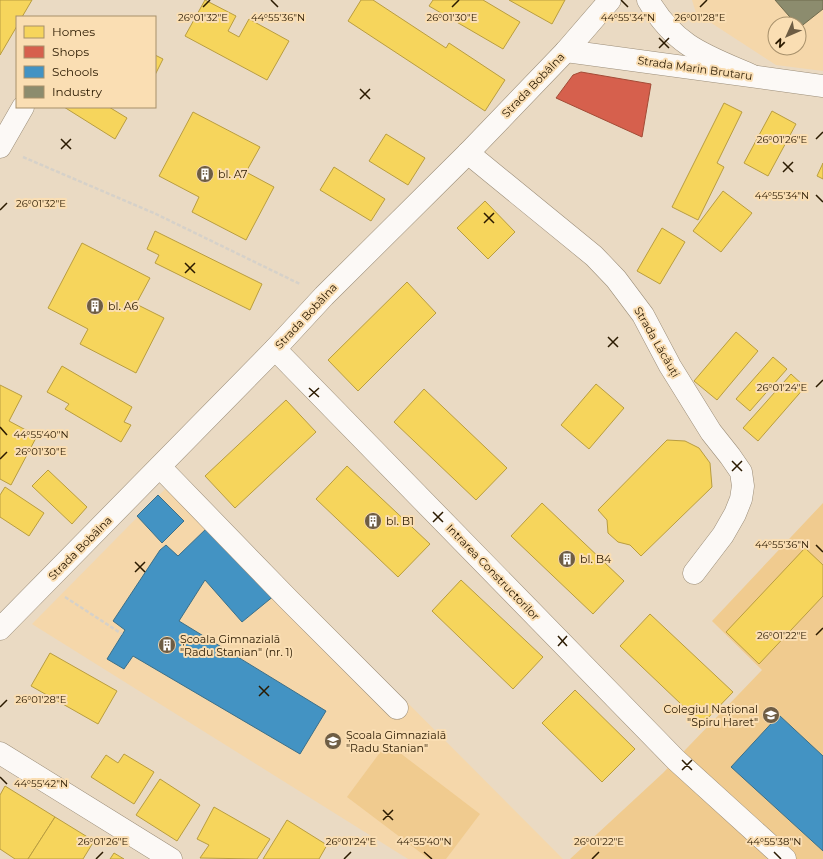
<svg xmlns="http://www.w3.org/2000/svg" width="823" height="859" viewBox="0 0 823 859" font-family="Montserrat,sans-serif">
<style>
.built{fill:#f5d7aa;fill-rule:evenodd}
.green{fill:#f0cb8f}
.homes{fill:#f6d55c;stroke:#b99d40}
.shops{fill:#d6604d;stroke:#a34b36}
.schools{fill:#4393c3;stroke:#3c6f88}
.industry{fill:#8c8c6e;stroke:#6f6a4d}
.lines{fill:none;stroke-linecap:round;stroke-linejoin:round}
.minor-casing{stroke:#9b8d78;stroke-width:23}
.major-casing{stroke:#9b8d78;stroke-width:23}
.path{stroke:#d6d1c9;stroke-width:2.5;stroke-dasharray:4 2;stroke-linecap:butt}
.minor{stroke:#fcf9f6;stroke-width:22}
.major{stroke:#fcf9f6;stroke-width:22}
.ticks{fill:none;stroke:#2b1a00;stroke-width:1.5}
.labels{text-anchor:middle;stroke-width:4;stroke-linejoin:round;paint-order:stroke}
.street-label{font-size:11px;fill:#2b1a00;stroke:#fadeb3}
.poi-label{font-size:11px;fill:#2b1a00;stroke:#fadeb3;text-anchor:start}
.ticks-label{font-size:10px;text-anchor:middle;fill:#2b1a00;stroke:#fadeb3;stroke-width:4;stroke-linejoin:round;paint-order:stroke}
</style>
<rect width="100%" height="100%" fill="#eadac3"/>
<g class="built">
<path d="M692,0H823V71L776,65L696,13ZM775,24H799V48H775Z"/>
<path d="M180,474L563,859H408L32,624Z"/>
</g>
<g class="green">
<path d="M823,503V859H570L663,773L762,670L712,621Z"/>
<path d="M387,743L480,814L446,859H429L347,797Z"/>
</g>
<g class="homes">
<path d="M0,0H32L22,17H17V26L0,55Z"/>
<path d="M205,0L236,16L228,31L239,37L249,19L289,41L267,80L185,36Z"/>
<path d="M361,0H373L446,48L449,43L505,80L485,111L348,21Z"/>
<path d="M433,0H483L520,22L503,49L429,6Z"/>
<path d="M509,0H565L552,24Z"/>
<path d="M155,55L163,59L155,75Z"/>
<path d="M724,103L742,112L717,163L724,167L698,220L672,207Z"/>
<path d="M64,107H109L127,118L115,139Z"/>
<path d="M772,111L796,124L768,176L744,163Z"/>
<path d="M193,112L260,147L246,172L274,187L246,240L192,212L199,197L159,176Z"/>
<path d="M386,134L425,158L408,185L369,161Z"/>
<path d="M823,163V179L817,176Z"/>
<path d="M334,167L385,199L371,221L320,190Z"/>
<path d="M723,191L752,213L721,252L693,231Z"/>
<path d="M485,201L515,232L488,259L457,228Z"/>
<path d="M662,228L685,242L660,284L637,271Z"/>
<path d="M155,231L262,284L250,310L155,263L159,255L147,249Z"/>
<path d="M82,243L150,278L136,304L164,318L136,373L80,344L88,329L48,308Z"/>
<path d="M407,282L436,313L358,391L328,360Z"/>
<path d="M736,332L758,351L717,400L694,381Z"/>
<path d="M773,357L787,369L750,411L736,399Z"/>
<path d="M62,366L132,407L124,422L131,425L121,442L65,409L69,404L47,392Z"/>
<path d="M791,374L805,387L758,441L743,428Z"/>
<path d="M596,384L624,408L589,449L561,425Z"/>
<path d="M0,385L22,396L9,421L37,436L11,485L0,479Z"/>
<path d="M424,389L507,468L476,500L394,422Z"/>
<path d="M286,400L316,432L235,508L205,476Z"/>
<path d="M667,440L685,441L699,448L710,463L712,487L641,556L630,545L618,542L608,533L607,520L598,510Z"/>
<path d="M347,466L430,544L398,577L316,499Z"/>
<path d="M48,470L87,507L72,524L32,486Z"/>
<path d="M5,487L44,513L29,536L0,517V495Z"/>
<path d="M542,503L624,581L593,614L511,536Z"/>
<path d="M805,548L823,565V596L759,664L726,632Z"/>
<path d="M461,580L543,657L513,689L432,611Z"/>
<path d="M650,614L733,692L702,724L620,646Z"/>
<path d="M50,653L117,691L98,724L31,686Z"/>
<path d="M575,690L635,749L602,782L542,723Z"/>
<path d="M124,754L154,772L134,804L91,777L106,755L118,763Z"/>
<path d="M160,779L200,805L177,841L136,815Z"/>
<path d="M5,786L55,817L28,859H15L0,849V795Z"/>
<path d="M214,807L270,839L257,859L200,858L209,845L197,839Z"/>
<path d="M55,817L94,841L83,859H28Z"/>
<path d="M287,820L327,845L319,859H263Z"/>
<path d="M114,853L124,859H110Z"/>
</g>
<path class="shops" d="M581,72L651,84L642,137L556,98L573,75Z"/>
<g class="schools">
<path d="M158,495L184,521L162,543L137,516Z"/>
<path d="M209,526L275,595L242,622L205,580L179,621L326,711L300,754L133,656L124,669L107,659L125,630L113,621L160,550L166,545L178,556Z"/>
<path d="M779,715L823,756V851L731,767Z"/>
</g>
<path class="industry" d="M775,0H823V9L799,28V24H796Z"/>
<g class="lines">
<g class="minor-casing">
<g id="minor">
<path d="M566,51L823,86"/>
<path d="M0,147L23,107"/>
<path d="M468,153L594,256L616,279L643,315L670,366L711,432L730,456L741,472L743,486L741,499L735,514L723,535L694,573"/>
<path d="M275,349L676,760L785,859"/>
<path d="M160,467L288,599L397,708"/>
<path d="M0,753L171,859"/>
</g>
</g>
<g class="major-casing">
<g id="major">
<path d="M648,0C675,46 704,55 751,75"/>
<path d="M0,629L275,349L324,296L468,153L566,51L610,0"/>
</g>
</g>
<g class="path">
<path d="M23,157L156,214L300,284"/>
<path d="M65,597L122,634"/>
</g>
<use href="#minor" class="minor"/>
<use href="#major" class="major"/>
</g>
<path class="ticks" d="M271,0L278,7M621,0L628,7M203,7L210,0M452,7L459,0M700,7L707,0M659,38L669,48M659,48L669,38M360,89L370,99M360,99L370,89M61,139L71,149M816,139L823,132M61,149L71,139M783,162L793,172M783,172L793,162M816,195L823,202M0,210L7,203M484,213L494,223M484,223L494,213M185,263L195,273M185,273L195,263M608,337L618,347M608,347L618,337M816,387L823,380M309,388L319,397M309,397L319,388M0,427L7,435M0,459L7,452M732,461L742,471M732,471L742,461M433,512L443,522M433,522L443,512M816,545L823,552M135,562L145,572M135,572L145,562M816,635L823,628M558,636L567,646M558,646L567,636M259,686L269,696M259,696L269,686M0,707L7,700M682,760L692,770M682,770L692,760M0,777L7,784M383,810L393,820M383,820L393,810M424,852L432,859M774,852L781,859M96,859L103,852M344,859L351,852M592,859L599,852"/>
<defs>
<g id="building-disc" transform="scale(0.9)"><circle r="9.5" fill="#6e5d44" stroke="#fadeb3"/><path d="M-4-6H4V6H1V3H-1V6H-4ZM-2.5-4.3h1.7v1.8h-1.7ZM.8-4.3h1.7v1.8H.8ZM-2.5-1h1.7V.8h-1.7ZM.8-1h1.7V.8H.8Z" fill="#fff"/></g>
<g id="school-disc" transform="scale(0.9)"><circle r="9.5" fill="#6e5d44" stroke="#fadeb3"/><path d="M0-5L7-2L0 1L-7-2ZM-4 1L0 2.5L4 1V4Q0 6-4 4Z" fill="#fff"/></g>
</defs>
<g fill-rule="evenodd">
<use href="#building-disc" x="205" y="174"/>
<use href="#building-disc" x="95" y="306"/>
<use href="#building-disc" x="373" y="521"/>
<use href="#building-disc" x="567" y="559"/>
<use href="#building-disc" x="167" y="645"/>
<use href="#school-disc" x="771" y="715"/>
<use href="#school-disc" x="333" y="741"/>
</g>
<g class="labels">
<g class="street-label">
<text transform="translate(695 68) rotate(8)" y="4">Strada Marin Brutaru</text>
<text transform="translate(533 85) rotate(-46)" y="4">Strada Bobâlna</text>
<text transform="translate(306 316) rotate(-47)" y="4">Strada Bobâlna</text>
<text transform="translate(657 342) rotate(60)" y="4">Strada Lăcăuți</text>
<text transform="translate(80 548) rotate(-45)" y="4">Strada Bobâlna</text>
<text transform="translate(493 572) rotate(46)" y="4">Intrarea Constructorilor</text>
</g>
<g class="poi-label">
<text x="218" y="178">bl. A7</text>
<text x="108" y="310">bl. A6</text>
<text x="386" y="525">bl. B1</text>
<text x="580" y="563">bl. B4</text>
<text x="180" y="643">Școala Gimnazială<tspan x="180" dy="13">"Radu Stanian" (nr. 1)</tspan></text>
<text x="758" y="713" text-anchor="end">Colegiul Național<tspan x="758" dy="13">"Spiru Haret"</tspan></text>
<text x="346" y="739">Școala Gimnazială<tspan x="346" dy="13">"Radu Stanian"</tspan></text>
</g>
</g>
<g class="ticks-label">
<text x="278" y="21">44°55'36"N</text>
<text x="203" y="21">26°01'32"E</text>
<text x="452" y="21">26°01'30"E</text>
<text x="628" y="21">44°55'34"N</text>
<text x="700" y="21">26°01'28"E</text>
<text x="782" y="143">26°01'26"E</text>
<text x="782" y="199">44°55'34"N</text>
<text x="41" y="207">26°01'32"E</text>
<text x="782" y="391">26°01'24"E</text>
<text x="41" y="438">44°55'40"N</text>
<text x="41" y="455">26°01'30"E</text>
<text x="782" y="548">44°55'36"N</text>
<text x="782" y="639">26°01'22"E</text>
<text x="41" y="703">26°01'28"E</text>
<text x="41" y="787">44°55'42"N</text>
<text x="103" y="845">26°01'26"E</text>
<text x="351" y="845">26°01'24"E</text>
<text x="599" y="845">26°01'22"E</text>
<text x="424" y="845">44°55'40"N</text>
<text x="774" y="845">44°55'38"N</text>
</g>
<rect x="16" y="16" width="140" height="92" fill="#fadeb3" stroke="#a7906b"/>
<rect x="24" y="26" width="20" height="12" fill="#f6d55c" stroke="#a7906b"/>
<text x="52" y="36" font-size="12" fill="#2b1a00">Homes</text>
<rect x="24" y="46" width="20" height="12" fill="#d6604d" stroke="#a7906b"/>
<text x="52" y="56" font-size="12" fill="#2b1a00">Shops</text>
<rect x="24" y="66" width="20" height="12" fill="#4393c3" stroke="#a7906b"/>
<text x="52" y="76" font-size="12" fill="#2b1a00">Schools</text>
<rect x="24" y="86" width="20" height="12" fill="#8c8c6e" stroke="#a7906b"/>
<text x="52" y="96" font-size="12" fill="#2b1a00">Industry</text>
<g transform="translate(787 36) rotate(225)"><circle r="19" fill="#fadeb3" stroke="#a7906b"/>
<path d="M0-3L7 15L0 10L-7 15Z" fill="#6e5d44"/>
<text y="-6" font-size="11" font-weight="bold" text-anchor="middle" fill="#2b1a00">N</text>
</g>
</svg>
